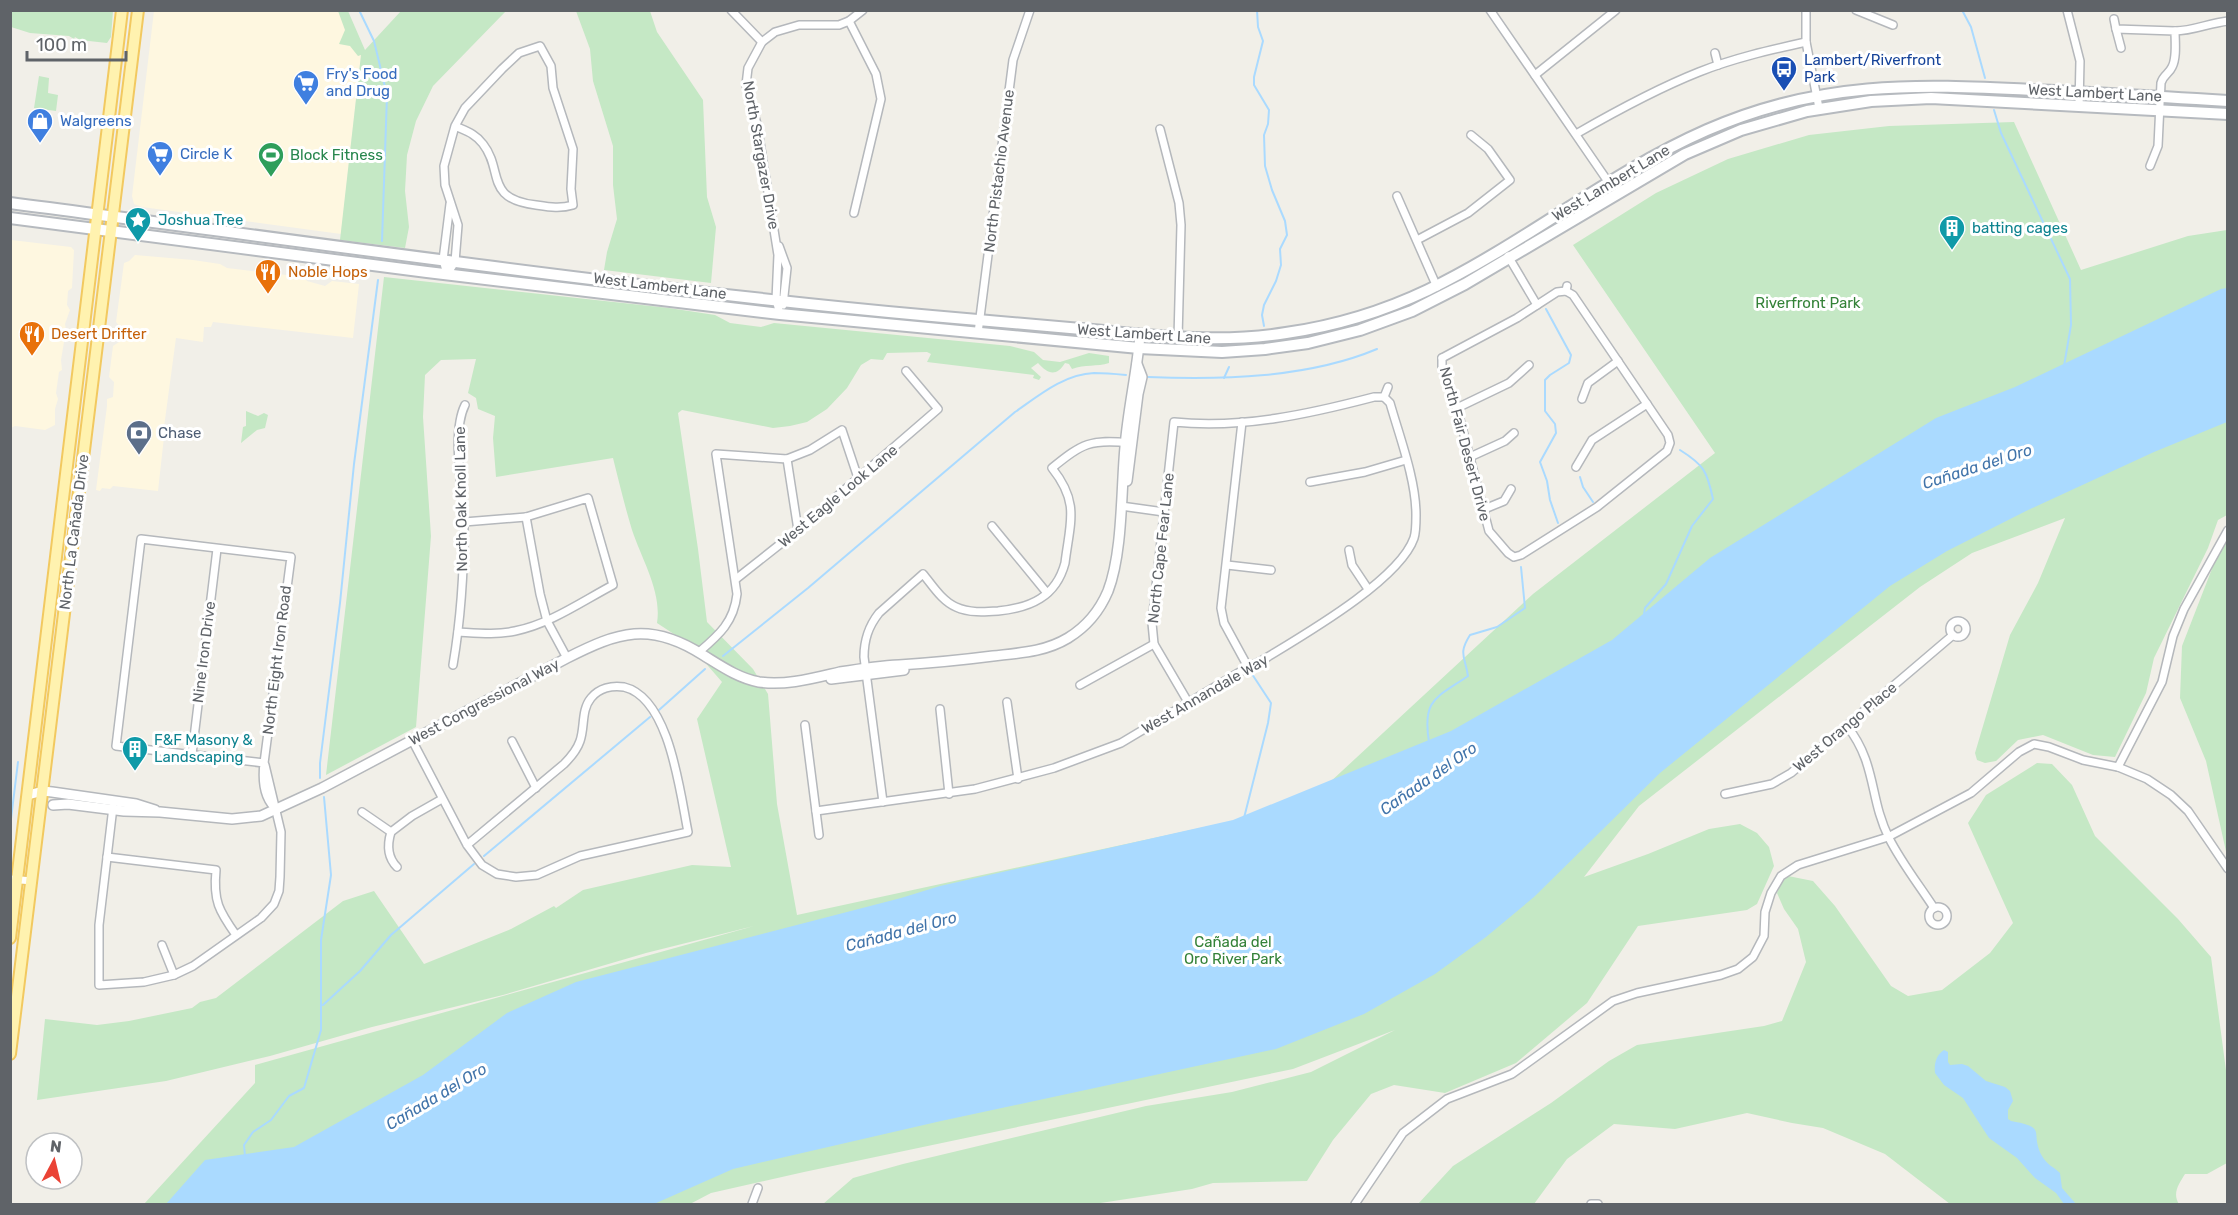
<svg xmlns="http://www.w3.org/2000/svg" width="2238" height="1215" viewBox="0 0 2238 1215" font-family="Rubik,sans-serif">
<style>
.commercial{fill:#fef7e0}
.green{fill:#c5e8c5}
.water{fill:#aadaff}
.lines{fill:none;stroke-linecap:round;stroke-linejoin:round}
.stream{stroke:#aadaff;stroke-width:2}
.minor-casing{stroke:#b5b8bc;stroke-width:10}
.tertiary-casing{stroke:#b5b8bc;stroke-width:12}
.secondary-casing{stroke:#b6babf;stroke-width:14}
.primary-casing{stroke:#f2c960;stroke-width:14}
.minor{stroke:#fff;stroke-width:7}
.tertiary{stroke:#fff;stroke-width:9}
.secondary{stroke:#fff;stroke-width:10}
.primary{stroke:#fff2af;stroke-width:10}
.labels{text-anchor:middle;stroke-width:6;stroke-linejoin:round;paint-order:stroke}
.transit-label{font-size:15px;fill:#164399;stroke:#fff;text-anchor:start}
.shop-label{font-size:15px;fill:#366cbe;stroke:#fff;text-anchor:start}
.street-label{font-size:15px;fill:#5f6368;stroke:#fff}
.leisure-label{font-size:15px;fill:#27864d;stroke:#fff;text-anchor:start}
.culture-label{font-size:15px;fill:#0d838f;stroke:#fff;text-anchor:start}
.food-label{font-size:15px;fill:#c56008;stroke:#fff;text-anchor:start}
.park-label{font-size:15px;fill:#348238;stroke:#fff}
.service-label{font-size:15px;fill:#4e5e75;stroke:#fff;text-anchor:start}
.water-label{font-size:16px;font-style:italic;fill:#4174aa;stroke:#fff}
</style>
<rect width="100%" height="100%" fill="#f1efe8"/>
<g class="commercial">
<path d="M154,11H346L361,55L341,234L142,207L134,204L132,196Z"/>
<path d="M11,240L71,247L74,250L72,288L68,291L67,305L70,310L65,324L66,330L61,360L62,370L59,372L56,393L58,399L55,409V425L45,430L15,426L11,428Z"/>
<path d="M135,255L193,260L220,264L227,268L304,277L307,281L325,286L332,281L359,284L353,338L213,322L211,327H204L203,342L176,338L164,427L167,430V434L164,437L158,491L113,486L110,489L102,488L100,491L96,490L107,406V399L113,397L114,382L109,377L113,346L119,342L121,328L116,322L124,263L129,261Z"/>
</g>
<g class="green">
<path d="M113,11L111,37L107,43L80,40L75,37L74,39L69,36L30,33L11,27V11Z"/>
<path d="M338,11H348L365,50L401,11H506L433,86L416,121L407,155L405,191L409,227L405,248L340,240L361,55L358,56L350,46L339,44L345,30Z"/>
<path d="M576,11H650L657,32L703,100L707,197L716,227L711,283L604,270L607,252L617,219L613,185V146L593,81L590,49Z"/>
<path d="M39,76L49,78L48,93L58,95L56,111L34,108Z"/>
<path d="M2014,122L2081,270L2188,236L2227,230V515L2218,520L2208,548L2154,658L2146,693L2115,757L2093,755L2043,735L2018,740L1996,761L1985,763L1977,760L1975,753L2010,635L2038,583L2065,518L1972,553L1920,587L1639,806L1584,877L1648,854L1709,829L1740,824L1757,833L1769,847L1774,866L1757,904L1747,910L1638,926L1587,1003L1516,1063L1445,1093L1394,1085L1371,1094L1333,1140L1307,1181L1213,1183L1192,1189L1094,1204H823L853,1178L903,1164L1146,1106L1232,1092L1311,1072L1395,1030L1293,1069L804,1172L711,1193L690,1204H144L255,1083V1065L754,926L646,953L503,995L372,1027L270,1056L166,1081L37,1100L45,1019L97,1025L129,1021L192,1008L200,1002L216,998L343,901L374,891L424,964L511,929L554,906L556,908L583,890L692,865L731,867L697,719L722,682L689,644L657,623C662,592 642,560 632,530C625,507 619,482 613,458L496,477L493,438L495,416L478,409L476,398L468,393L476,359L441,360L425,375L423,417L431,536L416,727L326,775L384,277L669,308L715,315L730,323L761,327L774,323L1010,346L1034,352L1043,360L1060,362L1089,353L1109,356V363C1097,367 1085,364 1072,369L1069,364L1065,363C1056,378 1047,373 1038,363L1031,368L1041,377L1039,380L1033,378L1034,375L927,362L931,354L927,352L887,353L883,360L871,359L861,365L847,388L827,409L807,422L790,426L773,428L682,410L678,413L698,549L707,622L753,669L768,694L777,804L797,915L1274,812L1315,796L1533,594L1715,453L1573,245L1656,193L1728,159L1809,135L1889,126Z"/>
<path d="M246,411L258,416L264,413L268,415L265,428L257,430L241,443L243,427L246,426Z"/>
<path d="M2227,538V856L2206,761L2180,698L2182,646L2215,561Z"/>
<path d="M2037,763L2052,764L2072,785L2095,836L2178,919L2211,957L2227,1078V1163L2207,1174H2185C2179,1184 2172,1193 2179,1204H1950L1885,1154L1823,1128L1792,1123L1747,1113L1675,1129L1614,1124L1567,1159L1534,1204H1418L1453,1166L1551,1103L1609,1061L1637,1045L1764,1026L1782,1021L1806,962L1798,929L1784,909L1777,893L1783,879L1788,876L1813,881L1835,906L1891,986L1908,996L1942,990L1990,953L2013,923L1968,823L1986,795Z"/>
</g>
<g class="water">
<path d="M2227,288V422L2154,452L2026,511L1947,551L1890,586L1660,773L1534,897L1486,937L1435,974L1364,1014L1276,1049L941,1121L733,1169L654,1204H166L205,1160L294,1147L423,1075L507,1013L576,982L901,898L940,886L1233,820L1451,731L1612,640L1710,558L1936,418L2015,387L2221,289Z"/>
<path d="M1944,1050L1948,1052V1062L1950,1065L1962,1064L1968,1066L1986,1081L2005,1087L2010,1091L2013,1101L2008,1110V1119L2011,1121C2049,1128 2029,1131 2042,1156C2047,1165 2054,1167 2060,1173L2062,1188L2076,1204H2064L2056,1193L2035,1178L2017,1158L1989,1138L1963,1098L1944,1085L1935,1073C1934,1064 1936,1055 1944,1050Z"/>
</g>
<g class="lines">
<g class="stream">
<path d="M359,10L374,41L387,95L382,241"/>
<path d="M1257,10L1258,27L1263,41L1254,77V85L1269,110L1268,124L1264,135L1265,166L1272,190L1285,221L1287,235L1280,249L1281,265L1276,281L1264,305L1262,315L1264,326"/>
<path d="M1962,10L1971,27L1985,78"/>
<path d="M1994,110L2001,133L2070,279L2071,325L2064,366"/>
<path d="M1546,309L1571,355L1569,363L1550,375L1545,380V411L1555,424L1556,433L1540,462L1547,481L1550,500L1558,523"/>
<path d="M1148,377C1222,380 1308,378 1377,349"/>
<path d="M1224,378L1229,367"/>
<path d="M1580,477L1583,487L1593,502"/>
<path d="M1644,614L1645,608L1666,584L1692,526L1713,499C1707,471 1704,465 1680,450"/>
<path d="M723,656L808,588L1015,412C1038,396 1064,374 1094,373C1104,373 1116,374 1126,375"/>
<path d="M659,710L705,669"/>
<path d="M1429,742C1422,699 1436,698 1468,676C1465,656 1458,654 1470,635L1497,627L1525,608L1521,567"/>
<path d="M320,778V763L340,603L354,464L378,280"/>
<path d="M1244,818L1268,723L1271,703L1250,671"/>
<path d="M10,827L18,762"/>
<path d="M484,856L650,717"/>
<path d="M323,1005L360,971L391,935L474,864"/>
<path d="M245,1156L244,1145L253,1132L271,1120L289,1096L304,1088L321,1030V940L331,875L324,797"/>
</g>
<g class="minor-casing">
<g id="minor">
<path d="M731,10L762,42"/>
<path d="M1490,10L1609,183"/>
<path d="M1806,10V42L1819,108"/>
<path d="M1856,10L1893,25"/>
<path d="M2067,10L2080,61L2079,106"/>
<path d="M2114,19L2116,29L2175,31C2175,41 2177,58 2172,67C2169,74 2163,75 2161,83L2158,146L2150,166"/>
<path d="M849,21L876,74L881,99L854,213"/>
<path d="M2116,29L2121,48"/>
<path d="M2175,31C2193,31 2209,23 2228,21"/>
<path d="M1715,53L1718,65"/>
<path d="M1535,75L1616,10"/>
<path d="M1160,129L1179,203L1181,225L1178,338"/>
<path d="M1576,134C1616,111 1656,89 1699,72C1734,58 1770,50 1806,42"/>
<path d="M1397,196L1437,287"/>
<path d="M1417,240L1468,213L1510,180L1488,149L1471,135"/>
<path d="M779,246L787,268L783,305"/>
<path d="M1508,256L1537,305"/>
<path d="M447,274L455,262L458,225L445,185L444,166L455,126L465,108L502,69L519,53L540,46L551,66L553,88L573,149L571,189L573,205C560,209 549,207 536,205C484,199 504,171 483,144C476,134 466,131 455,126"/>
<path d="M447,274L443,260L450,204"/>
<path d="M780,314L776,300L778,255L757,124L746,85L748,68L762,42L775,32L799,25H839L849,21L863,10"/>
<path d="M978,333L1013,60L1030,10"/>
<path d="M1442,358V368L1457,408L1489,531L1508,553L1514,557L1521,555L1597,507L1667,451L1670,443L1668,435L1573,295L1566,291L1567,286"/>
<path d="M1442,358L1517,318L1557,292L1566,291"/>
<path d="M1384,397L1388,387"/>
<path d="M1582,399L1588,383L1618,361"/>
<path d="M1457,408L1509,383L1529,365"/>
<path d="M1242,422L1221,608L1224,623L1248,667"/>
<path d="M1470,457L1505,441L1514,433"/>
<path d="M787,459L798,530"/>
<path d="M1576,467L1592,440L1647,404"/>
<path d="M1310,482L1365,472L1406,460"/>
<path d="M1121,506L1164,512"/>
<path d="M1482,510L1504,501L1511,489"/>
<path d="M526,517L540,594L547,621L567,658"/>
<path d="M992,526L1047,593"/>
<path d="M1349,550L1352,565L1368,589"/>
<path d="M1227,565L1271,570"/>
<path d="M736,579L798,530L938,409L906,371"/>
<circle cx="1958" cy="629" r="8"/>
<path d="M458,632C477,633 497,635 515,631C550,624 581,602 613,585L588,498L526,517L464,522"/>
<path d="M699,652C719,635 734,622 737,594L716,454L787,459L810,450L842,430L858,478"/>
<path d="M453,665C461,618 464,571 464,523C463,491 451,433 465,405"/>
<path d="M1080,685L1154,644"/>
<path d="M1007,702L1018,779"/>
<path d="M1188,702L1154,644L1152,623L1174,422C1242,429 1309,414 1374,397H1384"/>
<path d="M940,709L949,794"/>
<path d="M805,725L819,835"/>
<path d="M1847,726C1877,764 1869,798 1889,838C1901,862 1919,885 1934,908"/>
<path d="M412,740L467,845L482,865L497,874L516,877L537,875L580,856L688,832C680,793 670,698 624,687C612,685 599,688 591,698C581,710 585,727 580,741C577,750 571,757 564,764L467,845"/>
<path d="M512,741L536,788"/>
<path d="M192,754L217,549"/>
<path d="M264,763L116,746L141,539L291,557L264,763C262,780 263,799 277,810"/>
<path d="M2118,767L2162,682L2173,636L2184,609L2228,530"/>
<path d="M1725,794L1772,784L1791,773L1953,635"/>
<path d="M883,802L864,657C864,640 868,627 879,613L923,574C933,586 942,601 956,607C969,613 984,612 998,611C1030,608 1056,597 1065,563C1070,522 1080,503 1052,468C1083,443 1090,439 1130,443"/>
<path d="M113,807L99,925V985L144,982L174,975L193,966L261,918L274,904L279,891L280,877L281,832L265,765"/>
<path d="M816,811L975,789L1054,768L1121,743L1248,667L1261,661C1300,637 1399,581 1414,538C1416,532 1416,522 1416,515C1416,480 1400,438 1390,403L1384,397"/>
<path d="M362,812L391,832"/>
<path d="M107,857L216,870C213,901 219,911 236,935"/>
<path d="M397,867C387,857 387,845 391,832L412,816L442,799"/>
<path d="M10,879L32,881"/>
<circle cx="1938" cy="916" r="9"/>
<path d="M162,945L174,975"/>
<path d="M752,1204L758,1188"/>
<path d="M1355,1204L1403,1133L1447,1099L1512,1074L1613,1001L1637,993L1721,975L1738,969L1753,957L1764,936L1765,912L1771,893L1781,876L1798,865L1888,837L1971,793L2019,752L2034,744L2049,747L2083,760L2118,767L2147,779L2171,795L2188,811L2228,869"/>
<path d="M1591,1204H1598"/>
</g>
</g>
<g class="tertiary-casing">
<g id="tertiary">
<path d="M1127,481L1138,394L1142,377L1137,364"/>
<path d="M831,679L904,670"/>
<path d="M28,795L43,791L52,792L136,804L155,810"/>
<path d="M53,805L68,804L124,811L160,812L232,819L261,816L322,788L567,658C618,632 650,621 703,655C721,666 738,678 759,682C786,686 814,678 840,672C859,669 879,666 899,665C930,663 962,660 993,656C1019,653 1045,652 1068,638C1086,627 1100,610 1108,591C1123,552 1121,489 1125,447C1128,409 1137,372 1140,335"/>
</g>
</g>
<g class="secondary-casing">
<g id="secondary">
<path d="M10,203C317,243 624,288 932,316C989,321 1046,326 1104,331C1165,337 1225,343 1286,333C1335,326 1384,311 1428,290C1525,243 1609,173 1707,130C1819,81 1914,84 2033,90C2098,93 2163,97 2228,101"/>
<path d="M10,218L427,272L780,314L1139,348L1222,352L1265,349L1308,343L1360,330L1412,311L1465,284L1685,154L1741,130L1807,111L1871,101L1931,98L2228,114"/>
</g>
</g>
<g class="primary-casing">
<g id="primary">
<path d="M10,938L122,10"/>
<path d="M10,1054L138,10"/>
</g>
</g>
<use href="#minor" class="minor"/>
<use href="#tertiary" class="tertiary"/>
<use href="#secondary" class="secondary"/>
<use href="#primary" class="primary"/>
</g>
<defs>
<g id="bus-pin" transform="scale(1.35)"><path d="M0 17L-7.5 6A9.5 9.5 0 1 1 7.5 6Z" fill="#1a4fb4" stroke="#fff"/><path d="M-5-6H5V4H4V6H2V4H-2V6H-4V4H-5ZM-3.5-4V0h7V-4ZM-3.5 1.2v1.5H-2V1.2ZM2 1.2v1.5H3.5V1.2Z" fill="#fff"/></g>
<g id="supermarket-pin" transform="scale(1.35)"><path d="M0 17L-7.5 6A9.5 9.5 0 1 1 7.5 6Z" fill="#3f7fe0" stroke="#fff"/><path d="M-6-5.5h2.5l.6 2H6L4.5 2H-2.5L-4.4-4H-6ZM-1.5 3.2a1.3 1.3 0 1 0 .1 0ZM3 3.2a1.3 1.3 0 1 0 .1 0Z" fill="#fff"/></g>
<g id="shop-pin" transform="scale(1.35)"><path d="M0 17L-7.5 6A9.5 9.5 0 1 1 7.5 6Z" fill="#3f7fe0" stroke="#fff"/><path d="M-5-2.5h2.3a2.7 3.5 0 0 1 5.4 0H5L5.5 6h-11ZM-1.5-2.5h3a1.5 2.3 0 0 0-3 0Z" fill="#fff"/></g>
<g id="stadium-pin" transform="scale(1.35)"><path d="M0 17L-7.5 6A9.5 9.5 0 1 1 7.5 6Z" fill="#2e9e5b" stroke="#fff"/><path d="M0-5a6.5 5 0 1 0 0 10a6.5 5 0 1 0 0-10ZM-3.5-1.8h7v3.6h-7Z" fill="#fff"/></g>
<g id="sight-pin" transform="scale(1.35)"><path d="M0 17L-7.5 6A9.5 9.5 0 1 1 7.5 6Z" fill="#0f9aa8" stroke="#fff"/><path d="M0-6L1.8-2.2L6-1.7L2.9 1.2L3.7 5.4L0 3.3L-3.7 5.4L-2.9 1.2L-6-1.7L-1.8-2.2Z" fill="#fff"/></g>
<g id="building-pin" transform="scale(1.35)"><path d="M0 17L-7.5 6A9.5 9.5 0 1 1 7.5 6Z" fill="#0f9aa8" stroke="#fff"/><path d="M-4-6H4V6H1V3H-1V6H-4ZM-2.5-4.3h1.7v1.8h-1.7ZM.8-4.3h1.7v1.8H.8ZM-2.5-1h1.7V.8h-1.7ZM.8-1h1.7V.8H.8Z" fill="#fff"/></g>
<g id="restaurant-pin" transform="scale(1.35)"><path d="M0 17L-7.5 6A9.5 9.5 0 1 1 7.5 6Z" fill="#e8710a" stroke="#fff"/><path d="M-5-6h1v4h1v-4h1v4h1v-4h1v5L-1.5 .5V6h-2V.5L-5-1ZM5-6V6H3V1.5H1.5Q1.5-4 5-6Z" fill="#fff"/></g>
<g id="bank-pin" transform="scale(1.35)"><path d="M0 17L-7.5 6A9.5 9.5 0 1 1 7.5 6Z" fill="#5c6f8a" stroke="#fff"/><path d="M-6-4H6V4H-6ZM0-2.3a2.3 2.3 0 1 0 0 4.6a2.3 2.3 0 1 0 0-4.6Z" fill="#fff"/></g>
</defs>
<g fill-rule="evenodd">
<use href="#bus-pin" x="1784" y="69"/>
<use href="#supermarket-pin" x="306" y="83"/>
<use href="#shop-pin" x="40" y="121"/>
<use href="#supermarket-pin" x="160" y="154"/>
<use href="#stadium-pin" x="271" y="155"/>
<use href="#sight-pin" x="138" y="220"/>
<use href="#building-pin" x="1952" y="228"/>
<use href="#restaurant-pin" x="268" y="272"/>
<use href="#restaurant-pin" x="32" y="334"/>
<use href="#bank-pin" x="139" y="433"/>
<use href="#building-pin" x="135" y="749"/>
</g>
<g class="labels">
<g class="transit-label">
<text x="1804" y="65">Lambert/Riverfront<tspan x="1804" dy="17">Park</tspan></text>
</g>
<g class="shop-label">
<text x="326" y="79">Fry's Food<tspan x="326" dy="17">and Drug</tspan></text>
<text x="60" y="126">Walgreens</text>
<text x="180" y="159">Circle K</text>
</g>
<g class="street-label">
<text transform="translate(2095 93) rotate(3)" y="5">West Lambert Lane</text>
<text transform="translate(761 155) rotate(80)" y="5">North Stargazer Drive</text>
<text transform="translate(999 171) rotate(-83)" y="5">North Pistachio Avenue</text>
<text transform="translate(1611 183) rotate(-31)" y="5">West Lambert Lane</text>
<text transform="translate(660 286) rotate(7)" y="5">West Lambert Lane</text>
<text transform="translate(1144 334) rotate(4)" y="5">West Lambert Lane</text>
<text transform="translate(1465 444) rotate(75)" y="5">North Fair Desert Drive</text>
<text transform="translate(838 496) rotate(-40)" y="5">West Eagle Look Lane</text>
<text transform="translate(461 499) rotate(-91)" y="5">North Oak Knoll Lane</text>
<text transform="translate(74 532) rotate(-83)" y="5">North La Cañada Drive</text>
<text transform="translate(1161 548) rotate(-84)" y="5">North Cape Fear Lane</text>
<text transform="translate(204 652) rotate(-83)" y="5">Nine Iron Drive</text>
<text transform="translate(277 660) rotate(-83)" y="5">North Eight Iron Road</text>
<text transform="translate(1205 694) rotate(-30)" y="5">West Annandale Way</text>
<text transform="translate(484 702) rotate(-28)" y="5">West Congressional Way</text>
<text transform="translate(1845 727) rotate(-40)" y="5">West Orango Place</text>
</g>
<g class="leisure-label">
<text x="290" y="160">Block Fitness</text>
</g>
<g class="culture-label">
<text x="158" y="225">Joshua Tree</text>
<text x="1972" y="233">batting cages</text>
<text x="154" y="745">F&amp;F Masony &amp;<tspan x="154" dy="17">Landscaping</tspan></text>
</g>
<g class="food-label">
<text x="288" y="277">Noble Hops</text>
<text x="51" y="339">Desert Drifter</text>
</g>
<g class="park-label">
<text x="1808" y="308">Riverfront Park</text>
<text x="1233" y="947">Cañada del<tspan x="1233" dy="17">Oro River Park</tspan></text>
</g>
<g class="service-label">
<text x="158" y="438">Chase</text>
</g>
<g class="water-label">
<text transform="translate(1977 466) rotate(-18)" y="6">Cañada del Oro</text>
<text transform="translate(1428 778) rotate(-35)" y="6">Cañada del Oro</text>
<text transform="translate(901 931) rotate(-15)" y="6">Cañada del Oro</text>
<text transform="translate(436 1096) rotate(-31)" y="6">Cañada del Oro</text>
</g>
</g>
<rect width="2238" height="1215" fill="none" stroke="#5f6368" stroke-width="24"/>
<g transform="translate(54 1161) rotate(7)"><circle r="28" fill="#ffffff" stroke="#bfc1c3" stroke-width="1.5"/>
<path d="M0-4.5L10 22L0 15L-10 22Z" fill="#ea4335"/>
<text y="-9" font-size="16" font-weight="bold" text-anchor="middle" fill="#5f6368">N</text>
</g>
<path d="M27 51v9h99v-9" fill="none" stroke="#5f6368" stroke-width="3"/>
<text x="36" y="51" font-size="18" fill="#5f6368" stroke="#ffffff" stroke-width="4.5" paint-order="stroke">100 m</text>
</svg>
